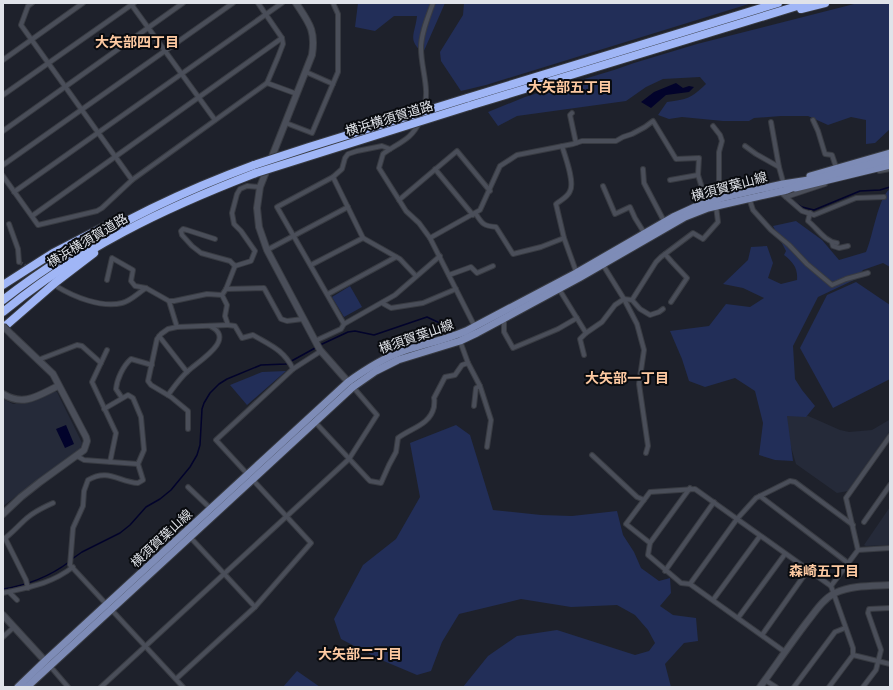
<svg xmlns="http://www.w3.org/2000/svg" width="893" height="690" viewBox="0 0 893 690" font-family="Arial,'Noto Sans JP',sans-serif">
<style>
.built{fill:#252a39}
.green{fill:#222e58}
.water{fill:#02032b}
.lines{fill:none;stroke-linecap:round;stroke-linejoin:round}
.stream{stroke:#02032b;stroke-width:1.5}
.street-tunnel{stroke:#3b3e48;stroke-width:4;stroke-dasharray:4 2;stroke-linecap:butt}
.street-casing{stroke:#383b42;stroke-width:6}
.secondary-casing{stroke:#383b42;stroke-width:8}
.primary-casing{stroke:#383b42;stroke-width:9}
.highway-casing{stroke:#383b42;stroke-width:10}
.street{stroke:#4a4e59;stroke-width:4}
.secondary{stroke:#4a4e59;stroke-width:6}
.primary{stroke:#7e8cb7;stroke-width:7}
.highway{stroke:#a0b6f6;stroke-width:8}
.secondary-bridge-casing{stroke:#383b42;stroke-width:8;stroke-linecap:butt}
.highway-bridge-casing{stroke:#383b42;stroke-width:10;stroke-linecap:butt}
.secondary-bridge{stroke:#4a4e59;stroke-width:6}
.highway-bridge{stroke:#a0b6f6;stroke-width:8}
.labels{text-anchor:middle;stroke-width:4;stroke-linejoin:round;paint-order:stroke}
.street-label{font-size:13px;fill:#e0e3e9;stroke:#090b0f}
.neighbourhood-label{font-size:14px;font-weight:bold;fill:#fdc9a1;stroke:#090b0f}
</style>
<rect width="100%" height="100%" fill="#1e212b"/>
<g class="built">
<path d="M54,391L57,392L82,443L80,449L3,506V399L13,404L27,403Z"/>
<path d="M788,407L840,430L849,432L872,430L889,420L890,431L848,491L837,493L796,464L781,413Z"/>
<path d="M890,507V545L866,546L864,545Z"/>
</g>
<g class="green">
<path d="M358,3H445L423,53C407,39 415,35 417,16H394L375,31L355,27Z"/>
<path d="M464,3H752L486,85L461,91L441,61L440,52L463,15Z"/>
<path d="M858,3H890V129L875,143L866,144V120L851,117L828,125L808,116H781L754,118L749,121H723L682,117L669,119L658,115L667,102C688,99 690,99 706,84L700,77L663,79L646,87L626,101L517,116L498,126L488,112L525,97L614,70L634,63L697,44Z"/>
<path d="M890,189V267L883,263L863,270L856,279L818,297L793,346L795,379L802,390L815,406L806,417L787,416L793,461L775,460L759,455L763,423L755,391L735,378L705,387L689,381L682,359L670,331L709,326L726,304L750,307L764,298L743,288L723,284L748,260L751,247L767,246L773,263L768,278L781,284L797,280C798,268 793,262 784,255L786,251L773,226L796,221L822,240L839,260L866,252C873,237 878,197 890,189Z"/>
<path d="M856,282L890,305V379L833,408L800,348L827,295Z"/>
<path d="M350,286L362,307L344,317L332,297Z"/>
<path d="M286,371L247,405L230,385L262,372Z"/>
<path d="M456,425L470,435L493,510L541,515L572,516L617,511L623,535L634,552L641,568L659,581L670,578L671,593L660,606L673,615L696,618L698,641L684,643L665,664L671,687H463L488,656L517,636L557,630L635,655L649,651L655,643L648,630L635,615L617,605L571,607L521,599L459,614L442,642L431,671L417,675L379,659L341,639L334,619L363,565L396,539L420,497L410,443Z"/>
<path d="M297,671L320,687H283Z"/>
</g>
<g class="water">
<path d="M676,83L683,88L689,86L694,87L689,92L666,95L651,108L641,102L654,92Z"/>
<path d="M66,425L74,444L65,448L56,429Z"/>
</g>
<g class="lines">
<g class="stream">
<path d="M792,200L802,207L814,210L860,191L880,190L890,187"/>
<path d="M320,345L348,332L355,331L374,335L427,317L444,325L448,332"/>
<path d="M72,559L82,552L120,533L130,525L146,507L160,499L171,490L190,467L197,455L200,445L202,409L204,403L210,393L219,384L227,379L261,365L286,364L317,347"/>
<path d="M3,589C28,585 49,577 69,562"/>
</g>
<path class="street-tunnel" d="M19,262L38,274"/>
<g class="street-casing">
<g id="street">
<path d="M32,3L28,6L21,25L132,180"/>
<path d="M131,4L215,120"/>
<path d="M3,60L83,3"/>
<path d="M306,72L333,84"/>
<path d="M267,83L297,94"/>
<path d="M3,95L134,3"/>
<path d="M423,112C431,90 421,70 421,48C421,33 428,17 433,3"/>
<path d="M572,113L570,115L576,143"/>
<path d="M813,120L818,131L825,154L832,155L836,167"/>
<path d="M419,122C413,139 396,144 383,154L379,168L406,211L419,223L430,238L475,327"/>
<path d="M771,122L779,167"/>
<path d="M286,123L312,133L338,72V14L333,3"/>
<path d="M713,126L720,135L722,141L719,152V180L725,199"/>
<path d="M3,131L183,3"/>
<path d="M562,146C565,156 575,182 570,191C568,197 561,200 556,204L564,238L577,274"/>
<path d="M745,146L756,154L779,167L784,185"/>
<path d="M3,165L233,3"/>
<path d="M435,169L473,215"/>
<path d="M643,169L644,183L665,223"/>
<path d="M879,171L890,169"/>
<path d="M3,176L38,225L97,211L102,208L132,180L267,83L278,57L283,44L282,38L258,3"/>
<path d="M333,177L363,238L400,259L416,276"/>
<path d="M670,180L698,175"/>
<path d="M603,186L615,214L630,207L635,218L645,234"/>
<path d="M779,191L802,211L814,215L856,198L884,197"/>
<path d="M14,192L282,3"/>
<path d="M786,197L825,184"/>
<path d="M749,198L753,210L771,230L789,245L807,264L832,285L846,279L868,273"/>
<path d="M399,200L457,151L490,191"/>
<path d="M810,213L808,221C817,228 825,242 837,243"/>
<path d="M476,214C482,224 484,226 496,227L513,254L541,247L564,238"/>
<path d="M32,216L282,38"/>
<path d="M9,224L18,249L19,262"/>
<path d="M430,238L480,210L500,166L517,155L573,144L582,141H616L623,137L632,134L645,127L653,121L676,159L699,158L698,175L707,204"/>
<path d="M215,239L187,230L183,229L181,231L182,235L192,246L201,253L230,261L235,266L251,261L255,251L241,231L234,224L232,213L237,194L240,189L247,186L260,187"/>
<path d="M832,243L833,246L839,248L848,246"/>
<path d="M267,250L348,207"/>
<path d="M665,254L672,262L687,278L671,302"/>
<path d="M311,265L363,238"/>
<path d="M603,265L624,299L637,324L644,350L639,384L648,446L646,453"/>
<path d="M235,266L226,289L222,295L227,305L225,316L228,325L235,326L242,338L253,335C270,345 284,350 293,369"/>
<path d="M449,275L471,267L477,273L493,266"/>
<path d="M107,280L112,258L133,270L131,281L135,286L146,288L169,301H174L207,294L222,295"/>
<path d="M56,286C74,297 101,308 122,303C131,301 138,293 146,288"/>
<path d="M226,289L264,288L281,319L287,321L303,319"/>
<path d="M559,289L586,333L580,339L584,355"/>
<path d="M328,294L396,257"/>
<path d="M632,300L656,262L661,257L693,233L703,239L718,222L716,206"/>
<path d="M169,301L177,327"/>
<path d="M382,303L391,308L423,303L456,289"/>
<path d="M504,319V332L513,348L558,329L577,318"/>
<path d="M344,324L277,207L333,177L342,169L345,158L348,154L357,151L382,146L390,149"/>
<path d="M586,333L602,322L615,305L624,299L632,300L640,309L650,315L659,312L663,309"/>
<path d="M159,336L187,372"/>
<path d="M315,341L341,329L344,324L395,295L440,256"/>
<path d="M460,341L468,363L480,386L491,420L487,447"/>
<path d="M107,350L92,382L116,433L110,462"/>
<path d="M38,360L77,345L82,346L101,363"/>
<path d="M168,395C174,387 180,378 188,371C199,361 237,339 210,326"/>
<path d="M122,398L116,389C117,379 123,366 131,359L152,365"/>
<path d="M474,406L476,388L480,386"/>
<path d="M315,422L368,479L370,481L381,483L389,465L396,452L398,438C411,428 430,425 434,407C434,403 435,401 434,398L445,377L455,375L462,365L468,363"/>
<path d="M188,429V411L171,397L151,385L148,381L157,339L161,334L168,329L177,327L228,325"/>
<path d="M592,455L637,497L644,500"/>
<path d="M77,456L84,460L138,464L144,450L141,417L133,398L128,395L104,409"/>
<path d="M138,464L143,480L138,483C119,482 108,468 88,480L84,491L83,506L73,528L70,565L183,687"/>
<path d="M188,487L211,509"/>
<path d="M760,496L848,563"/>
<path d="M864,522L890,485"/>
<path d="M190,537L255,607"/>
<path d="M5,538L26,580L28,588"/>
<path d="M3,540C12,533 19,525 27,518C35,511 44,507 53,503"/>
<path d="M650,543L690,488"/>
<path d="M858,550L890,548"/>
<path d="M665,571L714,502"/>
<path d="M690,584L737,519L756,498L790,481L795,482L853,525"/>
<path d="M831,586L858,550L846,498L890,436"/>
<path d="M9,592L17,600"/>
<path d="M3,593C30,587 51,584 73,567"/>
<path d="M713,600L760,536"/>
<path d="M738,618L785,554"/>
<path d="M762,635L808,570"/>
<path d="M3,637L14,627"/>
<path d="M785,652L690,584L681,583L648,555L650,543L626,524L650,492L695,489L831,586L853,648V655L829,687"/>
<path d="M853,655L890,664"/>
<path d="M50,666L68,687"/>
<path d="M176,679L255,607L311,543L216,440L293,369L321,351"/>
<path d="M765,680L776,687"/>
<path d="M101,687L349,459L377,415L353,387"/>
<path d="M794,687L835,632L845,628"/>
<path d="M863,687L876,670L881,650L868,613L869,609L890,608"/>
</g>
</g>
<g class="secondary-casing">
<g id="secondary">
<path d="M296,3C309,23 316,30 312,55L260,187L257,208L259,227L267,250L320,350L350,384"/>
<path d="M3,394C24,407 39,395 58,386"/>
<path d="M3,514L21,497L40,482L84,450L87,441L86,437L53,374L12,335"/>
<path d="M3,615L47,663"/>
<path d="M760,687C776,665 791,643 807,622C815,612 823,599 835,593C852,585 872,586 890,585"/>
</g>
</g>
<g class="primary-casing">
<g id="primary">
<path d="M810,176L890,153"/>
<path d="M795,188L890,165"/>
<path d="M18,687L45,661L348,382C366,369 383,358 403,351C424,344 445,340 466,331L576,273L673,217L697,206L725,197L783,184L815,179L890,159"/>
<path d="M27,687L315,422L353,387L376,371L398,360L460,341L477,333L579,278L685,217L708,208L787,190L799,185"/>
</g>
</g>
<g class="highway-casing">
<g id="highway">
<path d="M801,9L825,3"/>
<path d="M467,98L778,3"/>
<path d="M469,106L807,3"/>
<path d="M3,285L53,253L115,221"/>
<path d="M3,300C79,241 164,198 254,165"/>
<path d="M3,312C81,248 162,209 256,173"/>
<path d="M3,328L56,282L94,253"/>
</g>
</g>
<use href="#street" class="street"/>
<use href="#secondary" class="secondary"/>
<use href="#primary" class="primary"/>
<use href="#highway" class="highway"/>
<g class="secondary-bridge-casing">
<path id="secondary-bridge" d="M3,326L12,335"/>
</g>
<g class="highway-bridge-casing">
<g id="highway-bridge">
<path d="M254,165L309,147L467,98"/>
<path d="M256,173L469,106"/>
</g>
</g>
<use href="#secondary-bridge" class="secondary-bridge"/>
<use href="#highway-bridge" class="highway-bridge"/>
</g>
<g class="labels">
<g class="street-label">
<text transform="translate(389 118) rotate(-17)" y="5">横浜横須賀道路</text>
<text transform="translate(729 186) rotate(-15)" y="5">横須賀葉山線</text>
<text transform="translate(87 240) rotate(-31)" y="5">横浜横須賀道路</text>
<text transform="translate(416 336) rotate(-19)" y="5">横須賀葉山線</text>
<text transform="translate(161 538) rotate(-43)" y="5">横須賀葉山線</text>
</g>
<g class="neighbourhood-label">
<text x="137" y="47">大矢部四丁目</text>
<text x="570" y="92">大矢部五丁目</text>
<text x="627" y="383">大矢部一丁目</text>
<text x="824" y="576">森崎五丁目</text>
<text x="360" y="659">大矢部二丁目</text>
</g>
</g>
<rect width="893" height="690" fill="none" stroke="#e0e3e9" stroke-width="8"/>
</svg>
